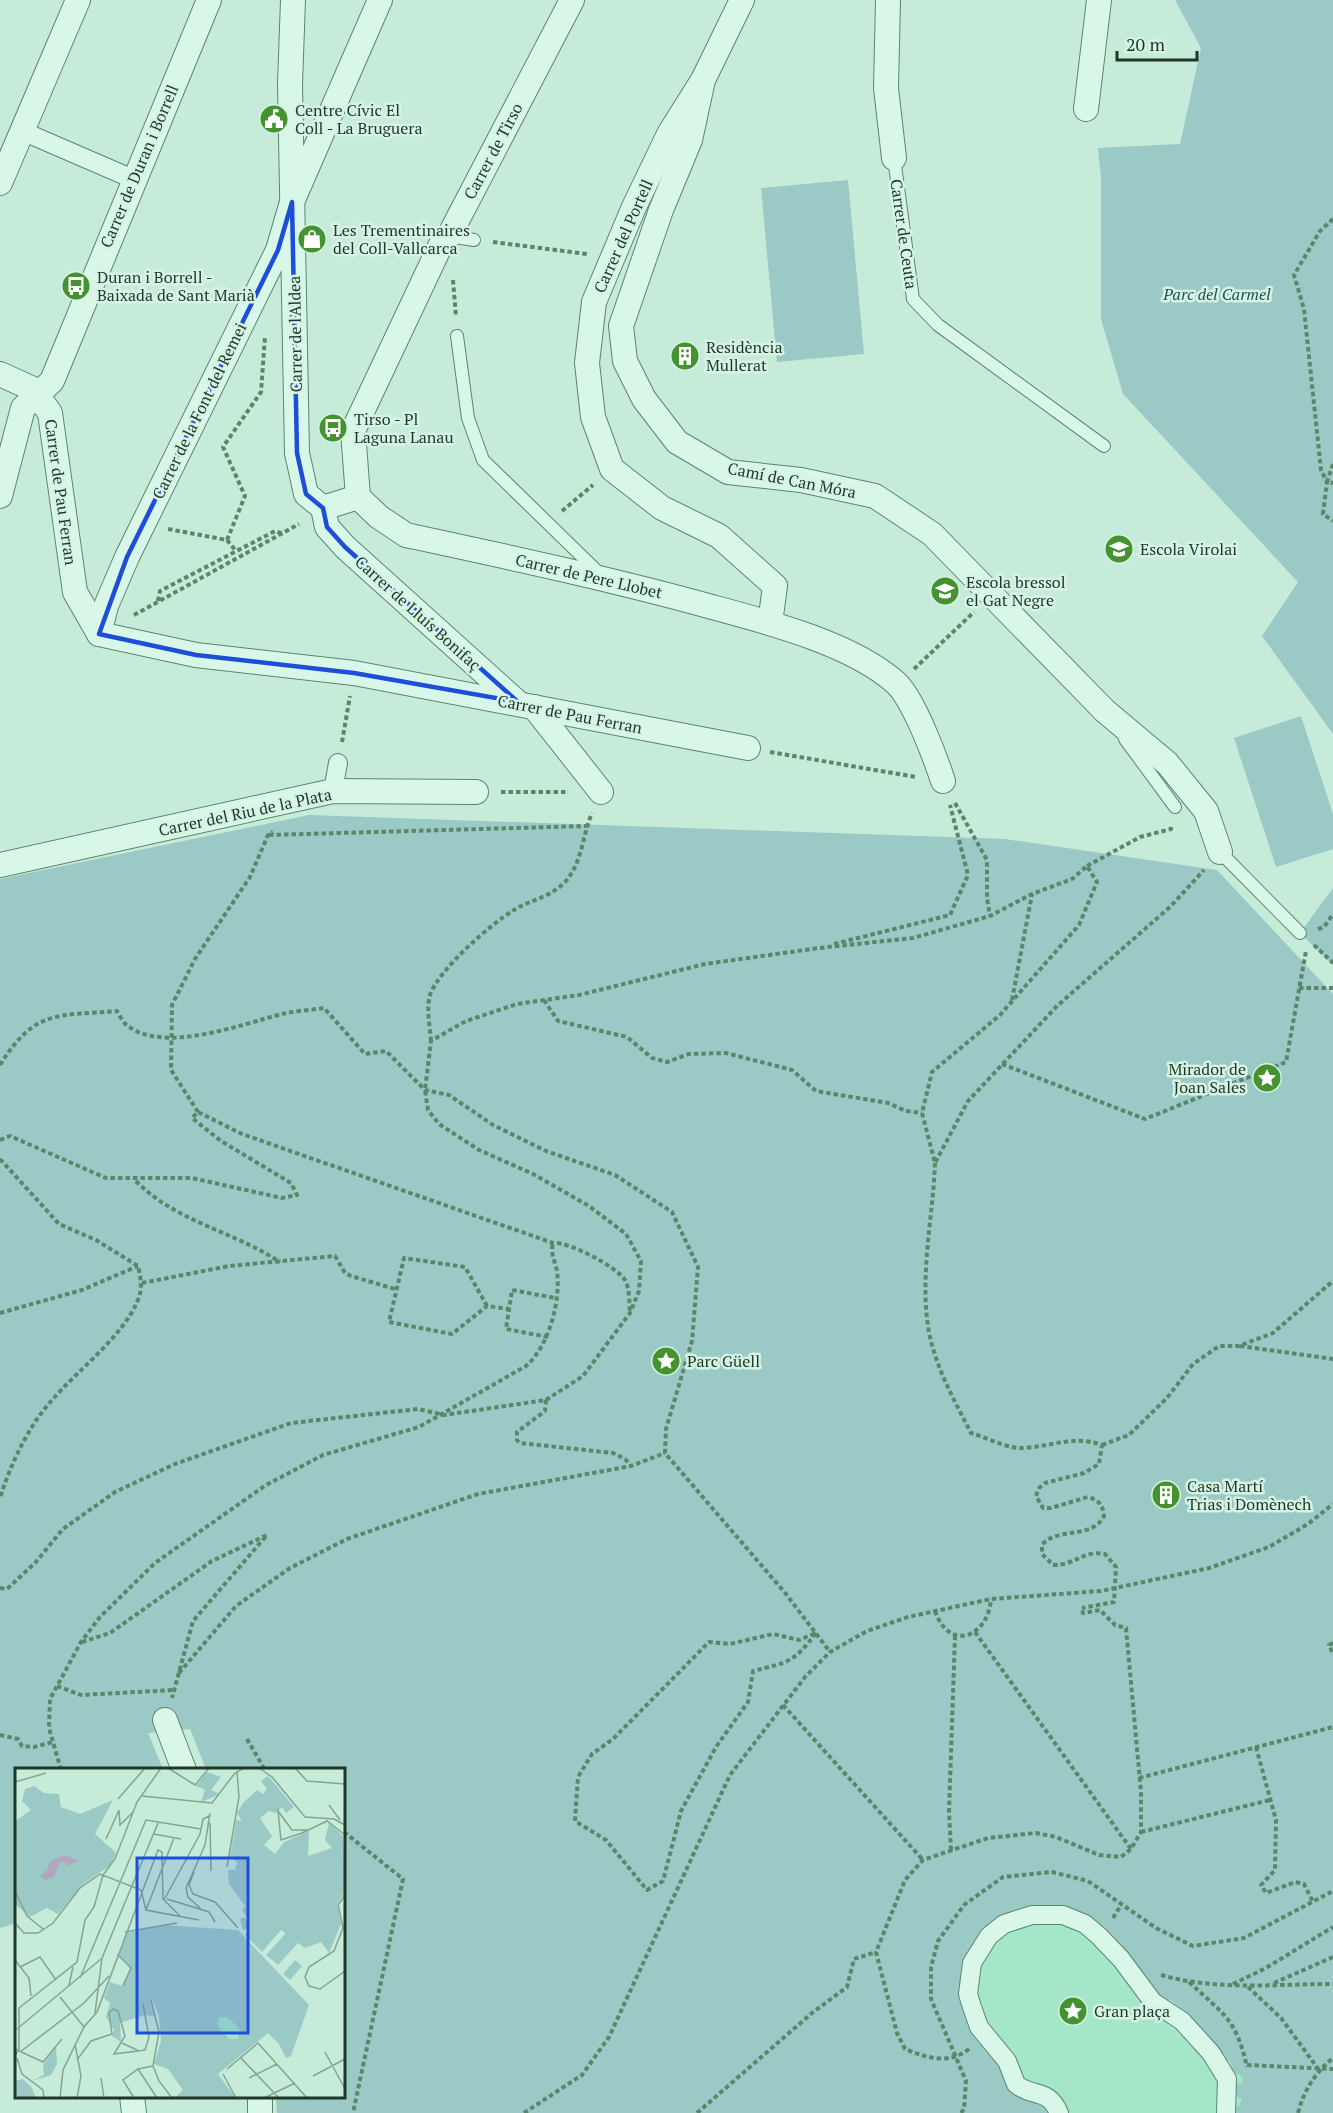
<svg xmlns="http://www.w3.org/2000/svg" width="1333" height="2113" viewBox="0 0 1333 2113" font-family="'PT Serif',serif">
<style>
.green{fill:#9ac9c6}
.sand{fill:#a4e6c8}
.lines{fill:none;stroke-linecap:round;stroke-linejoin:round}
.service-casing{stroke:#5c866a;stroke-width:14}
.pedestrian-casing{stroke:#5c866a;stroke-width:20}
.minor-casing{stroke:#5c866a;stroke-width:26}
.path{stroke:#5c866a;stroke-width:4;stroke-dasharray:4.5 3;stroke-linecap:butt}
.service{stroke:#d8f7e8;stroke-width:12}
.pedestrian{stroke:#d8f7e8;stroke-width:18}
.minor{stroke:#d8f7e8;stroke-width:24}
.marked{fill:none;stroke:#1d4ed8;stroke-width:4.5;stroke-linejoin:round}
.labels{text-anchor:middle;stroke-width:5;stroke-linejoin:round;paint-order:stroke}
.poi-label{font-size:16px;fill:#1f3726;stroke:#d5f4e5;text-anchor:start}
.street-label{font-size:16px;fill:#1f3726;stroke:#d5f4e5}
.park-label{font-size:16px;font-style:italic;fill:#275052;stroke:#d5f4e5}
.inset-road{fill:none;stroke:#83a491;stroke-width:1.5}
.view{fill:#1d4ed8;fill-opacity:0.15;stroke:#1d4ed8;stroke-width:3}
.inset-edge{fill:none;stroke:#1f3726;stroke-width:3}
</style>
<rect width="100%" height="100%" fill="#c6ecd9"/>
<g class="green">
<path d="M1175,0H1333V734L1262,636L1298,582L1123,394L1101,319V178L1098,148L1180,144L1201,48Z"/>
<path d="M848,180L864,354L777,362L761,188Z"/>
<path d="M1301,716L1333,814V849L1276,867L1234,738Z"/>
<path d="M309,815L1005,839L1217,870L1333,994V2113H277L276,2097L344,2096V1770L206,1769L190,1729L148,1733L163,1769L16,1770V1923L0,1928V879Z"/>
<path d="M1333,888V965L1300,933Z"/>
</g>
<path class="sand" d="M1063,1910L1162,2001L1171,2000L1199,2026L1220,2050L1224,2061H1230L1233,2071L1243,2077L1242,2083L1236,2084L1234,2095L1242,2099L1239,2106L1232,2107L1230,2113H1049L1050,2108L1027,2095L964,1981L975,1944Z"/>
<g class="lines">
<g class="service-casing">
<g id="service">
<path d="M894,158L913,299L938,325L1104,446"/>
<path d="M449,236L474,240"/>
<path d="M457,336L468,418L483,460L600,574"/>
<path d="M1125,739L1175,807"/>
<path d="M1220,852L1300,933"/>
</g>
</g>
<g class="pedestrian-casing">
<g id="pedestrian">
<path d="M22,131L133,179"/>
<path d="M333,791L338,763"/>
<path d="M1059,2113C1048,2087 1032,2098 1016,2084L1007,2061L979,2027L972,2007L968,1994L972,1963L989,1936L1004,1924L1032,1915H1063L1085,1924L1099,1936L1121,1959L1153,2002L1182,2021L1211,2053L1227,2079L1226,2113"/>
</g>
</g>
<g class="minor-casing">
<g id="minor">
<path d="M293,0L290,84L297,453L306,494L323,508L327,527L345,547L517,702"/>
<path d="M742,0L703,80L669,134L634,207L594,302L587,363L593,417L612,469L662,508L719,536L775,586L770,623"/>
<path d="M888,0L886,88L894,158"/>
<path d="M703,80L690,140L661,210L621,326L625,361L644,399L677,442L728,472L801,480L875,496L932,534L1105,711L1167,763L1206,811L1220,852"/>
<path d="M1086,109L1099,0"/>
<path d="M0,183L78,0"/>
<path d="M0,374L33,389L50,413L75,592L99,634L196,655L354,673L748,748"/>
<path d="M0,496L23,408L52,381L209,0"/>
<path d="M358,497L379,517L406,535C508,557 611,579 712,607C768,622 853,644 896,683C914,700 935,757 943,781"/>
<path d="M323,508L358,497L353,431L443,240L449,236L572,0"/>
<path d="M99,634L106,606L127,557L278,250L292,202L380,0"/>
<path d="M534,707L601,792"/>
<path d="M0,865L333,791L476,792"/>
<path d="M165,1720L184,1770"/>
<path d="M132,2096L134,2113"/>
<path d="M260,2096V2113"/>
</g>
</g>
<g class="path">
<path d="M1333,219L1320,231L1294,275L1304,309L1321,470L1327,482L1323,514L1333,521"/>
<path d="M493,242L587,254"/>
<path d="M453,280L456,317"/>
<path d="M1333,464L1327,482L1333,483"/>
<path d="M562,511L593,485"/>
<path d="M168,529L227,540L236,551"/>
<path d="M227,540L245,496L223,447L261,392L265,337"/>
<path d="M158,601L160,591L275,531L283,534"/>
<path d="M134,615L299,524"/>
<path d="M914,669L974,612"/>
<path d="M342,742L350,696"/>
<path d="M770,752L916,777"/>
<path d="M501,792H568"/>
<path d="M955,803L987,860V898L990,916"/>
<path d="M269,835L586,826"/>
<path d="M1087,866L1140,837L1171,829L1172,825"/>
<path d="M1318,929L1324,927L1333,914"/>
<path d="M834,944L950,915L968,875L950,805"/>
<path d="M1314,945L1333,963"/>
<path d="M1299,988H1333"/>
<path d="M544,1000L558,1021L627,1037L652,1058L667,1062L689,1054L726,1053L792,1070L816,1091L888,1103L906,1111L922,1113"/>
<path d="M1012,1000L1032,894"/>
<path d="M431,1041C430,1026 426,1009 430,995C439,969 491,924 514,910C530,900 548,898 563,884C582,866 582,836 592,813"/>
<path d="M1002,1064L1145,1119L1286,1062L1306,951"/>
<path d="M0,1065C35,1009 57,1016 117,1011C120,1016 123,1023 128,1026C165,1054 242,1024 282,1014C295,1011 310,1010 324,1008L365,1054L386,1051L425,1090L449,1095L493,1125L546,1151L615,1175L672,1212L698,1267L692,1341L666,1429L665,1453L786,1594L830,1652"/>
<path d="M198,1112L171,1070L172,1005L195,959L250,877L268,835L273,832"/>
<path d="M0,1140L10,1136L106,1178H192L282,1198L297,1195L291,1183L221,1141L192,1118L198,1112L242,1134L553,1243C568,1241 617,1267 625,1280C630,1289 629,1302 630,1313"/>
<path d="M0,1159L59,1224L96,1240L138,1266C141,1279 143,1290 137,1302C123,1336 76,1372 52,1400C28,1427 11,1463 0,1498"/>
<path d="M935,1163C933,1218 919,1277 929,1332C936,1368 954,1400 971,1433C988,1438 1007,1449 1024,1448C1053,1446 1074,1435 1102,1445L1099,1464L1084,1473L1045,1483L1039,1488L1036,1496L1043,1508H1051L1088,1497C1099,1500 1103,1505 1104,1516C1092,1540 1058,1526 1042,1545V1554L1053,1565C1077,1565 1082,1550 1105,1554L1116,1567L1114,1602L1082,1608"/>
<path d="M136,1181C176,1222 233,1231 280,1262"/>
<path d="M142,1283L229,1266L335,1256L345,1273L351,1276L395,1289"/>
<path d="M487,1306L465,1267L404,1258L389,1322L452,1334L487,1306L509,1309"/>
<path d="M0,1313L82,1290L138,1266"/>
<path d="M548,1337L506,1329L512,1290L555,1298"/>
<path d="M1240,1346L1333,1359"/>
<path d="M546,1400L545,1411L517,1432V1440L520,1443L613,1453L625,1459L631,1466"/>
<path d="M1102,1445L1129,1435L1167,1398L1193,1364L1219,1346H1239L1273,1333L1333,1281"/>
<path d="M0,1588L7,1589L35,1563L63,1529L115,1492L175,1464L291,1423L418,1409L444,1415L546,1400L583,1376L630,1313L639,1291L641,1261L626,1234L589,1206L533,1174L479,1150L439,1124L428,1110L425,1090L431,1041L466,1021L517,1004L579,995L705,964L819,948L913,938L990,916L1032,894L1072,879L1087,866L1097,882L1079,925L1000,1015L932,1072L922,1113L935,1163L968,1101L1058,1005L1170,907L1204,870"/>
<path d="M935,1611C949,1652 988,1638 991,1599"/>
<path d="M975,1632L1131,1849"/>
<path d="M816,1633C793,1663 789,1662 753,1671L748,1702L716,1747L681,1811L663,1881L647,1890L606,1840L575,1821L578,1777L592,1754L613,1739L709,1642L730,1644L773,1634L799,1640Z"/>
<path d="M82,1642L110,1633L212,1561L267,1535L193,1621L172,1698"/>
<path d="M1333,1643L1329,1645L1333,1654"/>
<path d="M179,1673L236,1606L290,1568L347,1539L478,1494L631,1466L665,1453"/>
<path d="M57,1686L81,1695L174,1690"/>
<path d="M783,1705L923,1860"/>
<path d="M0,1735L18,1739L22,1746L34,1747L53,1742"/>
<path d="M247,1739L265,1770"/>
<path d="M1256,1747L1276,1820L1275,1870L1261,1885L1266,1893L1295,1882L1304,1884L1313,1902"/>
<path d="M61,1770L49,1728L50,1699L81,1642L100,1617L155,1563L266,1485L323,1455L419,1427L526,1366C549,1346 561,1301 557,1271C555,1261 550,1253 553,1243"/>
<path d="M1139,1778L1333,1727"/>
<path d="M344,1832L403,1879L353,2113"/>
<path d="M1141,1832L1270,1800"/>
<path d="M951,1850L949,1812L955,1636"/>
<path d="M1113,1918L1121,1905"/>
<path d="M1161,1975C1217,1991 1276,1984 1333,1984"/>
<path d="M1189,1982C1223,2014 1236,2018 1247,2067"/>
<path d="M1274,1983L1333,1957"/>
<path d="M1233,1984L1266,1968L1333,1927"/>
<path d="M1248,1987L1281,2018L1319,2070"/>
<path d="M969,2049C948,2065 928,2058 905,2049L897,2033L876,1952L905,1880L923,1860L988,1838L1036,1833L1056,1837L1099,1855L1121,1857L1131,1849L1141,1832V1792L1126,1628L1115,1625L1100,1610L1083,1613L1082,1608"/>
<path d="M1247,2065L1333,2069"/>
<path d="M524,2113L582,2075L609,2037L730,1775L805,1677L830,1652L867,1631L908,1617L991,1599L1101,1591L1209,1568L1269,1547L1308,1524L1333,1504"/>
<path d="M697,2113L812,2013L847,1987L854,1959L876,1952"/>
<path d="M961,2113L964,2109L966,2081L931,1999V1967L938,1941L964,1905L1003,1877L1052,1872L1088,1881L1156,1928L1193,1946L1244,1938L1333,1891"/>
<path d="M1298,2113C1304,2090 1315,2073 1333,2058"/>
</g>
<use href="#service" class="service"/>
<use href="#pedestrian" class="pedestrian"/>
<use href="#minor" class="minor"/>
</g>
<path class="marked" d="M292,202L297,453L306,494L323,508L327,527L345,547L518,702L354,673L196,655L99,634L127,557L278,250Z"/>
<defs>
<g id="civic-disc" transform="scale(1.5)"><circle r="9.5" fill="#449230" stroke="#d5f4e5"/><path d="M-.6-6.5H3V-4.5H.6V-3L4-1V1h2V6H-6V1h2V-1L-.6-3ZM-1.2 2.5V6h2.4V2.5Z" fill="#fff"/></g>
<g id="shop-disc" transform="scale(1.5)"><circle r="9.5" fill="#449230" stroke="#d5f4e5"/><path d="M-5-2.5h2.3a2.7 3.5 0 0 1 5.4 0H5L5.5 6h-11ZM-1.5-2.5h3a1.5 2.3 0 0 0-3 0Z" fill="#fff"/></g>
<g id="bus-disc" transform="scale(1.5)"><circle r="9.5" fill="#449230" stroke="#d5f4e5"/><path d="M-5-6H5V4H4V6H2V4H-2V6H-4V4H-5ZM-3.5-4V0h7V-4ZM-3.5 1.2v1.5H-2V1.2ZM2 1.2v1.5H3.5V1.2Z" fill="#fff"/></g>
<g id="building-disc" transform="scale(1.5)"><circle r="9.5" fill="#449230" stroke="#d5f4e5"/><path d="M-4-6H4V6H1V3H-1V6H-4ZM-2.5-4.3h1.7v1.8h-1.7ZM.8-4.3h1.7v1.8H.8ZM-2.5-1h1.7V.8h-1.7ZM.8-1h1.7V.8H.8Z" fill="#fff"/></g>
<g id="school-disc" transform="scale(1.5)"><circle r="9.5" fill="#449230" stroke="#d5f4e5"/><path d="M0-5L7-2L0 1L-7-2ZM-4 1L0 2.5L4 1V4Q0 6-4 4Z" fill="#fff"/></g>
<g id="sight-disc" transform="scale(1.5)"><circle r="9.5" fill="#449230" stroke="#d5f4e5"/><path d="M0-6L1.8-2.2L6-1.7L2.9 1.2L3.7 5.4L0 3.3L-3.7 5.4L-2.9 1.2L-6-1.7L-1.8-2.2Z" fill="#fff"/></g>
</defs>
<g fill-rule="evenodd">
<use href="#civic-disc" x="274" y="119"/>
<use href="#shop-disc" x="312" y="239"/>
<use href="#bus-disc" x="76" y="286"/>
<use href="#building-disc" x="685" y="356"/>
<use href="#bus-disc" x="333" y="428"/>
<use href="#school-disc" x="1119" y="549"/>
<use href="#school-disc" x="945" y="591"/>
<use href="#sight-disc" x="1267" y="1078"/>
<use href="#sight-disc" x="666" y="1361"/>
<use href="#building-disc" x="1166" y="1495"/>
<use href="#sight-disc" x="1073" y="2011"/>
</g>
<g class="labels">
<g class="poi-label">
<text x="295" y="116">Centre Cívic El<tspan x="295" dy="18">Coll - La Bruguera</tspan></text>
<text x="333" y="236">Les Trementinaires<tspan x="333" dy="18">del Coll-Vallcarca</tspan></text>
<text x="97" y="283">Duran i Borrell -<tspan x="97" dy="18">Baixada de Sant Marià</tspan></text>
<text x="706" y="353">Residència<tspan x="706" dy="18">Mullerat</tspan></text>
<text x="354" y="425">Tirso - Pl<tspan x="354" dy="18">Laguna Lanau</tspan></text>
<text x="1140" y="555">Escola Virolai</text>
<text x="966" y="588">Escola bressol<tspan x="966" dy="18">el Gat Negre</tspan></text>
<text x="1246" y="1075" text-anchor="end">Mirador de<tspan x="1246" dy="18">Joan Sales</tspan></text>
<text x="687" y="1367">Parc Güell</text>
<text x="1187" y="1492">Casa Martí<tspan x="1187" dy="18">Trias i Domènech</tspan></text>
<text x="1094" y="2017">Gran plaça</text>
</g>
<g class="street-label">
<text transform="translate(493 151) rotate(-62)" y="6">Carrer de Tirso</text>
<text transform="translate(139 166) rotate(-67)" y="6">Carrer de Duran i Borrell</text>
<text transform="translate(904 234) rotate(82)" y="6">Carrer de Ceuta</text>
<text transform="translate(623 236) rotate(-66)" y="6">Carrer del Portell</text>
<text transform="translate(295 334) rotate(-91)" y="6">Carrer de l'Aldea</text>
<text transform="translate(199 411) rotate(-64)" y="6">Carrer de la Font del Remei</text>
<text transform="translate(792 480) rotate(11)" y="6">Camí de Can Móra</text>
<text transform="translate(61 492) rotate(82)" y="6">Carrer de Pau Ferran</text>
<text transform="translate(589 576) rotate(13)" y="6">Carrer de Pere Llobet</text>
<text transform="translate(418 613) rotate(42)" y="6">Carrer de Lluís Bonifaç</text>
<text transform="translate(570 714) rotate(11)" y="6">Carrer de Pau Ferran</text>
<text transform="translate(245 812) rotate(-12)" y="6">Carrer del Riu de la Plata</text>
</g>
<g class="park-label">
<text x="1217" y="300">Parc del Carmel</text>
</g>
</g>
<g transform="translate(15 1768)">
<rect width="330" height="330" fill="#c6ecd9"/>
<path d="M192,4L206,9L196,22L205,26L186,34L190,22L181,18ZM253,8L279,39L271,45L267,39L261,45L254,43L245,50L257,68L249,77L260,86L269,74L294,63L293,88L317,80L310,72L314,55L328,68L330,124L322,136L326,156L314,185L306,174L290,180L266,162L247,184L230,167L234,160L228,162L225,151L230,149L234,158V153L227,142L230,138L214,116L213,102H220L222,94L215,89L220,60L221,52L227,53L222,45L228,35L242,22L248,26L252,21L246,13ZM19,18L29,25L44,26L46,39L65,46L98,32L80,66L101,85L96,97L68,116L43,146L32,140L15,149L0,136V53L16,42L7,33L10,21ZM148,157L223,162L294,237L276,288L271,290L264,276L253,265L203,306L220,329L160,330L168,322L153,301L139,296L146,273L144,248L138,233H135L141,249L130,247L105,255L106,274L97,268L99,262L91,249L95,235L89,230L95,214L107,218L115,200L104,187L111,165ZM271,165L283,175L263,197L251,187ZM280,192L287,198L275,212L268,206ZM41,278L42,296L36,307L16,313L29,307L28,297ZM8,311L17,320L21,330H0V313Z" fill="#9ac9c6"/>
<path d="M205,249H212L225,261L223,271H215L206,263L202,255Z" fill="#a4e6c8"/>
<path d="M50,87L64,93L51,98L49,93L45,94L39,109L31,112L25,108L33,101L35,93Z" fill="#b3a7c0"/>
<path class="inset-road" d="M153,0L180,17L194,0M244,0L257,9L290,49L319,51L330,57M280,0L292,13L330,16M0,14L31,5M127,28L197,35L220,5L229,0M103,31L130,0M314,37L325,52M104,42L105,57L118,44M195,55L196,103M294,62H277L263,43L266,72L287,65L312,53L330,67M139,66L166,71M91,71L104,42M212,99L224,29L222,4M179,104L174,117L178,126L200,134L223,160M126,122L131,142L184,152M1,125L12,148L28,161M330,127L323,137L328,160L319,183L294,199L290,209L294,218L305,221L330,203M152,131L194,144L200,154M149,132L185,66L188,51L194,48M186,141L173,129L171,120L190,77L195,45M131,142L159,70M0,155L9,165H23L38,155L65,120L85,106L126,122M110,164L162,155M102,186L116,200L108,218M0,192L14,210L16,228M5,199L25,189L41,212M65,210L131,52L186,61M54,217L58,199M45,229L69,259M136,232L144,264L138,298L144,313L157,330M80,245L87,190L143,55M2,261L86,191M107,275L124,283M60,276L66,308L62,330M0,281L28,294L47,271M5,284L69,235L94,208M310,284L330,321M0,288L4,281V240L62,194L70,152L79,139L88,107L100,91L122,34L146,0M2,290L7,306L28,322L29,330M226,290L264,330M62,292L76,273L97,266L94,245L98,241L103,243L110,268L99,286L130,282L134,269L128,236M123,301L142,330M212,301L243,275L292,330M208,306L221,330M298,308L330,291M86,310L89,330M234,310L262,296M45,330L48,302L69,259L82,244L143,82L147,84L148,131L165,148M119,330L108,312L123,301L138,298M249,330L280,315"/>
<path class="view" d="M122,90H233V265H122Z"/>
<rect width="330" height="330" class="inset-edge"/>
</g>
<path d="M1117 51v9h80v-9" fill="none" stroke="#1f3726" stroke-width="3"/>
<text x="1126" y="51" font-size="18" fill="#1f3726" stroke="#d5f4e5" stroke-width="4.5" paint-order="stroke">20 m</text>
</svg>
